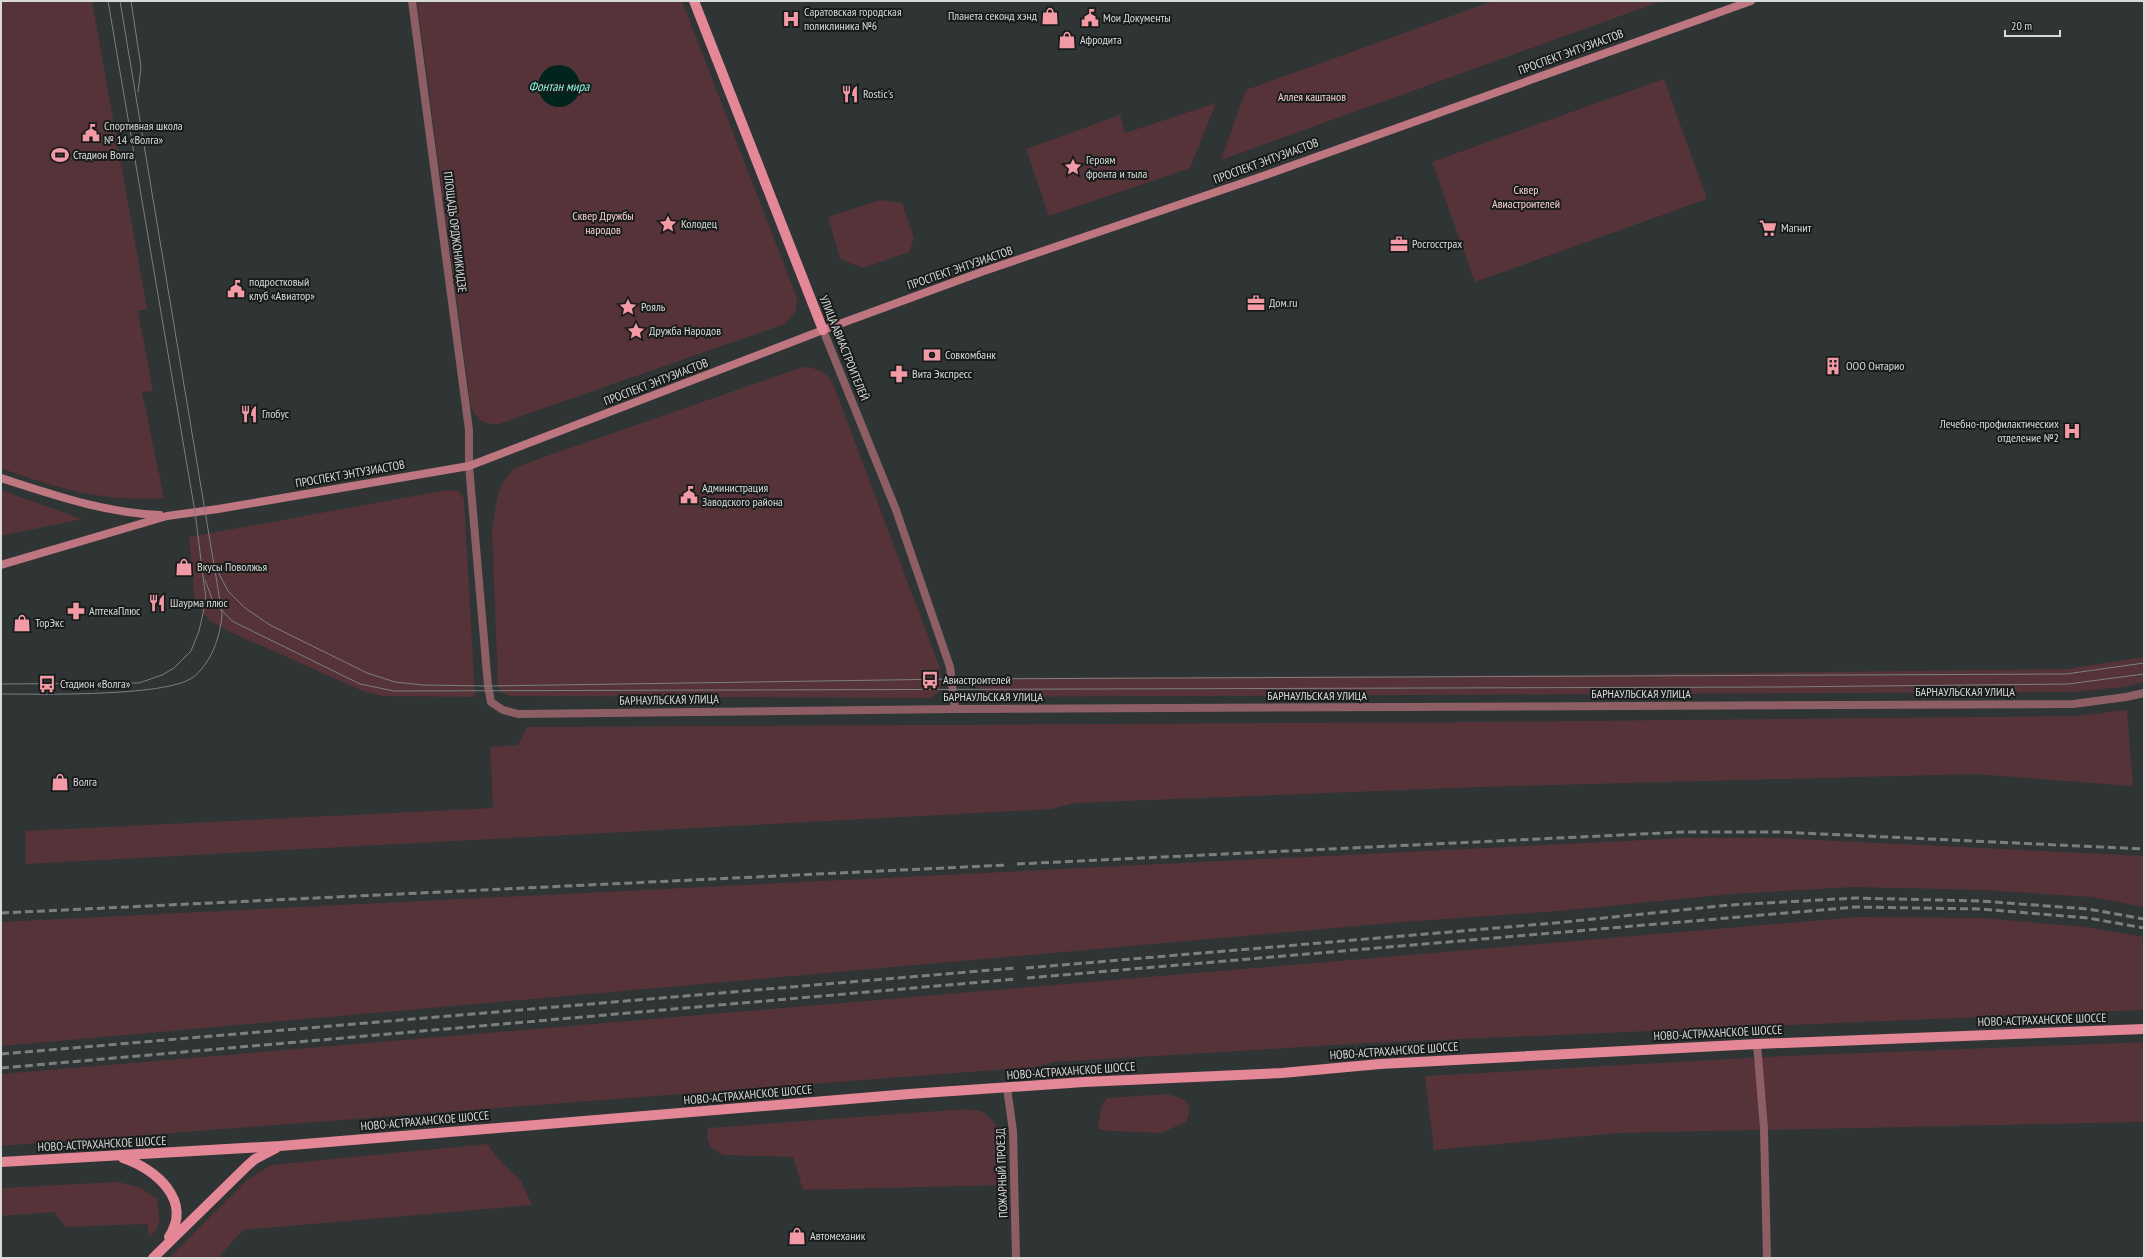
<svg xmlns="http://www.w3.org/2000/svg" width="2145" height="1259" viewBox="0 0 2145 1259" font-family="'PT Sans Narrow',sans-serif">
<style>
.green{fill:#553338}
.water{fill:#00241e}
.lines{fill:none;stroke-linecap:round;stroke-linejoin:round}
.minor{stroke:#8d5f65;stroke-width:8}
.tertiary{stroke:#8d5f65;stroke-width:8}
.secondary{stroke:#be7681;stroke-width:8}
.primary{stroke:#e48796;stroke-width:10}
.tram{stroke:#7a807f;stroke-width:1}
.rail{stroke:#7a807f;stroke-width:3;stroke-dasharray:8 4;stroke-linecap:butt}
.labels{text-anchor:middle;stroke-width:4;stroke-linejoin:round;paint-order:stroke}
.poi-label{font-size:12px;fill:#d6dad9;stroke:#191c1b;text-anchor:start}
.street-label{font-size:12px;fill:#d6dad9;stroke:#191c1b}
.park-label{font-size:12px;fill:#f5d0d4;stroke:#191c1b}
.water-label{font-size:13px;font-style:italic;fill:#89f6e1;stroke:#191c1b}
</style>
<rect width="100%" height="100%" fill="#2e3534"/>
<g class="green">
<path d="M1,1H92L147,309L138,311L153,391L142,392L164,498C103,502 58,489 1,468Z"/>
<path d="M417,1H682L797,298L796,312L785,324L499,424C484,425 479,420 471,408Z"/>
<path d="M1493,1H1662L1221,160L1246,90Z"/>
<path d="M1664,79L1707,199L1475,282L1432,162Z"/>
<path d="M1216,103L1190,168L1049,216L1026,149L1120,115L1125,133Z"/>
<path d="M880,200L902,203L914,238L909,252L863,268L840,259L828,217Z"/>
<path d="M803,367C816,368 824,371 832,381L940,668L941,681L939,692L930,698L511,696L500,692L498,684L492,530L497,499L502,483L513,470L524,464Z"/>
<path d="M1,490L82,519L1,536Z"/>
<path d="M447,490L459,491L464,499L475,697L383,696L363,691L228,631L209,620L195,602L189,537Z"/>
<path d="M2144,657V682L2125,687L2073,692L987,697L970,678L1577,675L2068,669Z"/>
<path d="M2127,710L2133,786L1974,774L1481,787L1075,803L1051,809L26,864L25,831L493,808L490,747L518,745L527,727L1476,722L2076,716Z"/>
<path d="M1684,838H1778L2144,856V907L2091,897L1984,890L1854,887L1732,894L1558,911L1402,922L1,1046V922Z"/>
<path d="M1858,917L1981,918L2085,927L2144,937V1010L1370,1043L1055,1062L1035,1067L1,1146V1074Z"/>
<path d="M2144,1042V1122L1618,1133L1434,1150L1425,1076L1786,1056Z"/>
<path d="M1167,1094C1185,1099 1195,1102 1186,1122L1161,1133L1111,1131L1098,1129L1101,1107L1107,1098Z"/>
<path d="M966,1109C971,1110 980,1110 984,1113C1006,1126 1005,1163 1007,1185L803,1190L793,1157L723,1155L710,1147L707,1137L708,1128Z"/>
<path d="M488,1144L498,1159L521,1181L532,1205L243,1230L218,1258H169L247,1180L271,1165Z"/>
<path d="M118,1182L141,1188L157,1199C159,1216 164,1225 149,1237L147,1224L66,1227L54,1212L1,1216V1188Z"/>
</g>
<circle class="water" cx="559" cy="86" r="21"/>
<g class="lines">
<g class="minor">
<path d="M412,1L469,430V466L488,686L491,702L503,710L518,714L955,709L2073,704L2126,697L2144,693"/>
<path d="M823,330L896,510L950,667L955,709"/>
<path d="M1757,1044L1764,1129L1767,1258"/>
</g>
<path class="tertiary" d="M1007,1088L1013,1131L1016,1258"/>
<g class="secondary">
<path d="M1,478C54,495 105,513 160,515"/>
<path d="M1,565L167,516L218,509L469,466L823,330L984,271L1260,177L1751,1"/>
</g>
<g class="primary">
<path d="M694,1L823,330"/>
<path d="M123,1158C156,1169 193,1201 169,1237"/>
<path d="M1,1162L280,1146L909,1094L1084,1082L1282,1073L1380,1064L1757,1044L2144,1029"/>
<path d="M153,1258L247,1166L255,1159L276,1148"/>
</g>
<g class="tram">
<path d="M131,1L141,67L138,92"/>
<path d="M214,564L228,591L245,608L270,625L367,673L395,682L423,685L488,686L953,679L2066,674L2144,663"/>
<path d="M205,580L213,601L232,621L360,684L394,691L1777,687L2068,684L2144,674"/>
<path d="M1,684L139,683L162,675L174,668L191,651L199,631L206,600L195,512L108,1"/>
<path d="M1,694C40,694 163,697 192,678C211,664 221,636 222,613L120,1"/>
</g>
<g class="rail">
<path d="M1017,864L1684,832H1780L2144,849"/>
<path d="M1,913L1007,865"/>
<path d="M1026,968L1555,923L1730,905L1855,898L1980,901L2088,909L2144,919"/>
<path d="M1027,978L1856,907L1980,909L2088,918L2144,928"/>
<path d="M1,1054L1015,968"/>
<path d="M1,1068L1016,979"/>
</g>
</g>
<defs>
<g id="shop-bare" transform="scale(1.38)"><path d="M-5-2.5h2.3a2.7 3.5 0 0 1 5.4 0H5L5.5 6h-11ZM-1.5-2.5h3a1.5 2.3 0 0 0-3 0Z" fill="#f39aa7" stroke="#191c1b" stroke-width="2.5" paint-order="stroke"/></g>
<g id="civic-bare" transform="scale(1.38)"><path d="M-.6-6.5H3V-4.5H.6V-3L4-1V1h2V6H-6V1h2V-1L-.6-3ZM-1.2 2.5V6h2.4V2.5Z" fill="#f39aa7" stroke="#191c1b" stroke-width="2.5" paint-order="stroke"/></g>
<g id="hospital-bare" transform="scale(1.38)"><path d="M-5-5h3v3.5h4V-5h3V5h-3V1.5h-4V5h-3Z" fill="#f39aa7" stroke="#191c1b" stroke-width="2.5" paint-order="stroke"/></g>
<g id="restaurant-bare" transform="scale(1.38)"><path d="M-5-6h1v4h1v-4h1v4h1v-4h1v5L-1.5 .5V6h-2V.5L-5-1ZM5-6V6H3V1.5H1.5Q1.5-4 5-6Z" fill="#f39aa7" stroke="#191c1b" stroke-width="2.5" paint-order="stroke"/></g>
<g id="stadium-bare" transform="scale(1.38)"><path d="M0-5a6.5 5 0 1 0 0 10a6.5 5 0 1 0 0-10ZM-3.5-1.8h7v3.6h-7Z" fill="#f39aa7" stroke="#191c1b" stroke-width="2.5" paint-order="stroke"/></g>
<g id="sight-bare" transform="scale(1.38)"><path d="M0-6L1.8-2.2L6-1.7L2.9 1.2L3.7 5.4L0 3.3L-3.7 5.4L-2.9 1.2L-6-1.7L-1.8-2.2Z" fill="#f39aa7" stroke="#191c1b" stroke-width="2.5" paint-order="stroke"/></g>
<g id="supermarket-bare" transform="scale(1.38)"><path d="M-6-5.5h2.5l.6 2H6L4.5 2H-2.5L-4.4-4H-6ZM-1.5 3.2a1.3 1.3 0 1 0 .1 0ZM3 3.2a1.3 1.3 0 1 0 .1 0Z" fill="#f39aa7" stroke="#191c1b" stroke-width="2.5" paint-order="stroke"/></g>
<g id="office-bare" transform="scale(1.38)"><path d="M-6-3h4V-5.5h4V-3h4V5H-6ZM-1-4.5V-3h2v-1.5ZM-6 0V1H6V0Z" fill="#f39aa7" stroke="#191c1b" stroke-width="2.5" paint-order="stroke"/></g>
<g id="bank-bare" transform="scale(1.38)"><path d="M-6-4H6V4H-6ZM0-2.3a2.3 2.3 0 1 0 0 4.6a2.3 2.3 0 1 0 0-4.6Z" fill="#f39aa7" stroke="#191c1b" stroke-width="2.5" paint-order="stroke"/></g>
<g id="building-bare" transform="scale(1.38)"><path d="M-4-6H4V6H1V3H-1V6H-4ZM-2.5-4.3h1.7v1.8h-1.7ZM.8-4.3h1.7v1.8H.8ZM-2.5-1h1.7V.8h-1.7ZM.8-1h1.7V.8H.8Z" fill="#f39aa7" stroke="#191c1b" stroke-width="2.5" paint-order="stroke"/></g>
<g id="pharmacy-bare" transform="scale(1.38)"><path d="M-2-6h4v4h4v4h-4v4h-4v-4h-4v-4h4Z" fill="#f39aa7" stroke="#191c1b" stroke-width="2.5" paint-order="stroke"/></g>
<g id="bus-bare" transform="scale(1.38)"><path d="M-5-6H5V4H4V6H2V4H-2V6H-4V4H-5ZM-3.5-4V0h7V-4ZM-3.5 1.2v1.5H-2V1.2ZM2 1.2v1.5H3.5V1.2Z" fill="#f39aa7" stroke="#191c1b" stroke-width="2.5" paint-order="stroke"/></g>
</defs>
<g fill-rule="evenodd">
<use href="#shop-bare" x="1050" y="16"/>
<use href="#civic-bare" x="1090" y="18"/>
<use href="#hospital-bare" x="791" y="19"/>
<use href="#shop-bare" x="1067" y="40"/>
<use href="#restaurant-bare" x="850" y="94"/>
<use href="#civic-bare" x="91" y="133"/>
<use href="#stadium-bare" x="60" y="155"/>
<use href="#sight-bare" x="1073" y="167"/>
<use href="#sight-bare" x="668" y="224"/>
<use href="#supermarket-bare" x="1768" y="228"/>
<use href="#office-bare" x="1399" y="244"/>
<use href="#civic-bare" x="236" y="289"/>
<use href="#office-bare" x="1256" y="303"/>
<use href="#sight-bare" x="628" y="307"/>
<use href="#sight-bare" x="636" y="331"/>
<use href="#bank-bare" x="932" y="355"/>
<use href="#building-bare" x="1833" y="366"/>
<use href="#pharmacy-bare" x="899" y="374"/>
<use href="#restaurant-bare" x="249" y="414"/>
<use href="#hospital-bare" x="2072" y="431"/>
<use href="#civic-bare" x="689" y="495"/>
<use href="#shop-bare" x="184" y="567"/>
<use href="#restaurant-bare" x="157" y="603"/>
<use href="#pharmacy-bare" x="76" y="611"/>
<use href="#shop-bare" x="22" y="623"/>
<use href="#bus-bare" x="930" y="680"/>
<use href="#bus-bare" x="47" y="684"/>
<use href="#shop-bare" x="60" y="782"/>
<use href="#shop-bare" x="797" y="1236"/>
</g>
<g class="labels">
<g class="poi-label">
<text x="804" y="16">Саратовская городская<tspan x="804" dy="14">поликлиника №6</tspan></text>
<text x="1037" y="20" text-anchor="end">Планета секонд хэнд</text>
<text x="1103" y="22">Мои Документы</text>
<text x="1080" y="44">Афродита</text>
<text x="863" y="98">Rostic's</text>
<text x="104" y="130">Спортивная школа<tspan x="104" dy="14">№ 14 «Волга»</tspan></text>
<text x="73" y="159">Стадион Волга</text>
<text x="1086" y="164">Героям<tspan x="1086" dy="14">фронта и тыла</tspan></text>
<text x="681" y="228">Колодец</text>
<text x="1781" y="232">Магнит</text>
<text x="1412" y="248">Росгосстрах</text>
<text x="249" y="286">подростковый<tspan x="249" dy="14">клуб «Авиатор»</tspan></text>
<text x="1269" y="307">Дом.ru</text>
<text x="641" y="311">Рояль</text>
<text x="649" y="335">Дружба Народов</text>
<text x="945" y="359">Совкомбанк</text>
<text x="1846" y="370">ООО Онтарио</text>
<text x="912" y="378">Вита Экспресс</text>
<text x="262" y="418">Глобус</text>
<text x="2059" y="428" text-anchor="end">Лечебно-профилактических<tspan x="2059" dy="14">отделение №2</tspan></text>
<text x="702" y="492">Администрация<tspan x="702" dy="14">Заводского района</tspan></text>
<text x="197" y="571">Вкусы Поволжья</text>
<text x="170" y="607">Шаурма плюс</text>
<text x="89" y="615">АптекаПлюс</text>
<text x="35" y="627">ТорЭкс</text>
<text x="943" y="684">Авиастроителей</text>
<text x="60" y="688">Стадион «Волга»</text>
<text x="73" y="786">Волга</text>
<text x="810" y="1240">Автомеханик</text>
</g>
<g class="street-label">
<text transform="translate(1571 52) rotate(-20)" y="4">ПРОСПЕКТ ЭНТУЗИАСТОВ</text>
<text transform="translate(1266 161) rotate(-20)" y="4">ПРОСПЕКТ ЭНТУЗИАСТОВ</text>
<text transform="translate(455 232) rotate(83)" y="4">ПЛОЩАДЬ ОРДЖОНИКИДЗЕ</text>
<text transform="translate(960 268) rotate(-19)" y="4">ПРОСПЕКТ ЭНТУЗИАСТОВ</text>
<text transform="translate(844 348) rotate(68)" y="4">УЛИЦА АВИАСТРОИТЕЛЕЙ</text>
<text transform="translate(656 382) rotate(-21)" y="4">ПРОСПЕКТ ЭНТУЗИАСТОВ</text>
<text transform="translate(350 474) rotate(-10)" y="4">ПРОСПЕКТ ЭНТУЗИАСТОВ</text>
<text x="1965" y="696">БАРНАУЛЬСКАЯ УЛИЦА</text>
<text x="1641" y="698">БАРНАУЛЬСКАЯ УЛИЦА</text>
<text x="1317" y="700">БАРНАУЛЬСКАЯ УЛИЦА</text>
<text x="993" y="701">БАРНАУЛЬСКАЯ УЛИЦА</text>
<text transform="translate(669 700) rotate(-1)" y="4">БАРНАУЛЬСКАЯ УЛИЦА</text>
<text transform="translate(2042 1020) rotate(-2)" y="4">НОВО-АСТРАХАНСКОЕ ШОССЕ</text>
<text transform="translate(1718 1033) rotate(-3)" y="4">НОВО-АСТРАХАНСКОЕ ШОССЕ</text>
<text transform="translate(1394 1051) rotate(-4)" y="4">НОВО-АСТРАХАНСКОЕ ШОССЕ</text>
<text transform="translate(1071 1071) rotate(-4)" y="4">НОВО-АСТРАХАНСКОЕ ШОССЕ</text>
<text transform="translate(748 1095) rotate(-5)" y="4">НОВО-АСТРАХАНСКОЕ ШОССЕ</text>
<text transform="translate(425 1121) rotate(-5)" y="4">НОВО-АСТРАХАНСКОЕ ШОССЕ</text>
<text transform="translate(102 1144) rotate(-3)" y="4">НОВО-АСТРАХАНСКОЕ ШОССЕ</text>
<text transform="translate(1002 1173) rotate(-92)" y="4">ПОЖАРНЫЙ ПРОЕЗД</text>
</g>
<g class="park-label">
<text x="1312" y="101">Аллея каштанов</text>
<text x="1526" y="194">Сквер<tspan x="1526" dy="14">Авиастроителей</tspan></text>
<text x="603" y="220">Сквер Дружбы<tspan x="603" dy="14">народов</tspan></text>
</g>
<g class="water-label">
<text x="559" y="91">Фонтан мира</text>
</g>
</g>
<rect width="2145" height="1259" fill="none" stroke="#d6dad9" stroke-width="4"/>
<path d="M2005 30v6h55v-6" fill="none" stroke="#d6dad9" stroke-width="2"/>
<text x="2011" y="30" font-size="12" fill="#d6dad9" stroke="#191c1b" stroke-width="3" paint-order="stroke">20 m</text>
</svg>
